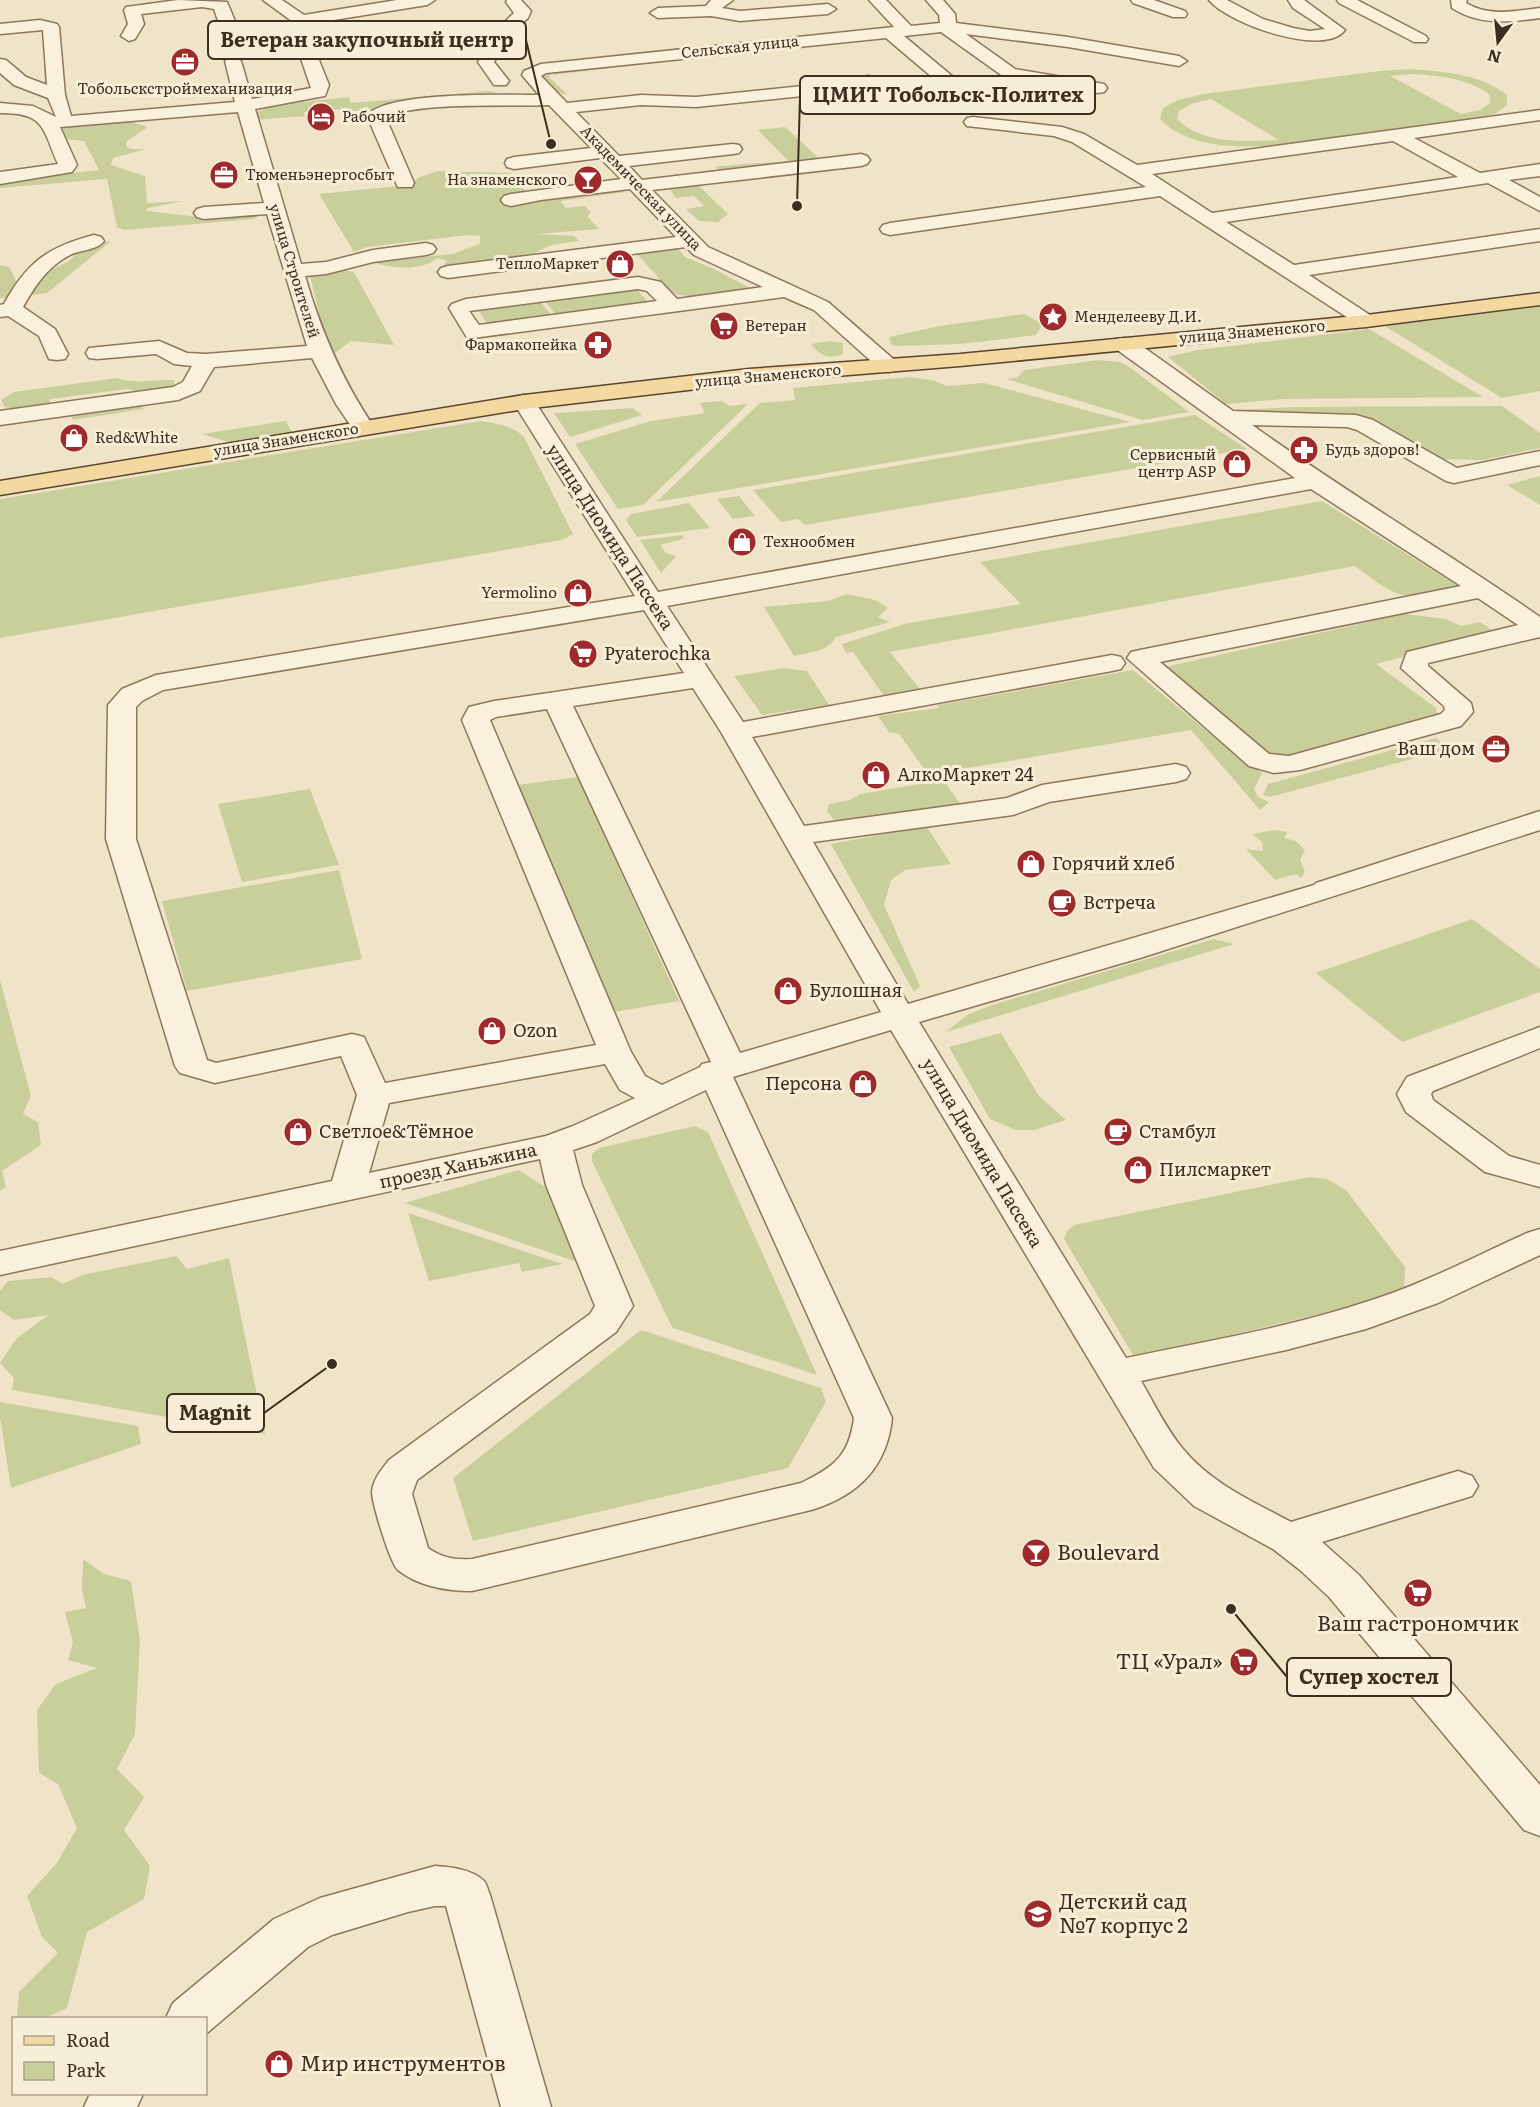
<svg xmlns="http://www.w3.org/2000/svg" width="1540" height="2107" viewBox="0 0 1540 2107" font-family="Literata,serif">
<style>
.green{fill:#c9cf9b;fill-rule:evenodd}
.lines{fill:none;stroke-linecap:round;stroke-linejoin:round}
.minor-casing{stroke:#8d765c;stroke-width:3}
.major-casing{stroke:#5b4430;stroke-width:3}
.minor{fill:#faf1dc;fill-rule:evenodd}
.major{fill:#f3d9a0;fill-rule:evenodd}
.labels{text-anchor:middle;stroke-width:6;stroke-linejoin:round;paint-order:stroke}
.far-street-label{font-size:15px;fill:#3d2e20;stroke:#f7eed8}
.far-poi-label{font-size:15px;fill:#3d2e20;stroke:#f7eed8;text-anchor:start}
.street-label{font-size:18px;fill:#3d2e20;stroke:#f7eed8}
.poi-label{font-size:18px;fill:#3d2e20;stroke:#f7eed8;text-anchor:start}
.near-poi-label{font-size:21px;fill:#3d2e20;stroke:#f7eed8;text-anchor:start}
.leader{fill:none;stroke:#3d2e20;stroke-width:2}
.callout-dot{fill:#3d2e20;stroke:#f7eed8;stroke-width:2}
.callout{fill:#f7eed8;stroke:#3d2e20;stroke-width:2}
.callout-label{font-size:20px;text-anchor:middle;font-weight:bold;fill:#3d2e20}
</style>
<rect width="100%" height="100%" fill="#f0e4c8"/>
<g class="green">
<path d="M679,58L681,60L550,75L549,77L568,95C554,93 549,85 542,75L546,71Z"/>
<path d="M1410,69C1444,72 1479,73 1507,95V105L1495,114L1471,120C1435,125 1398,130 1362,135C1308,142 1201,164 1160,119L1163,108L1178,100L1203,94L1380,71ZM1413,74C1440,76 1468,78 1490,95V103L1480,110L1461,114L1390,76ZM1211,99L1277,139L1278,140C1245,142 1201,144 1177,119L1179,111L1191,104Z"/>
<path d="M488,91L498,93L496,98L349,112L347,109L304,112L305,116L255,120L254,118L257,112L275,105L349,97L351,103Z"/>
<path d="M124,120L148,127L127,141L126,146L130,149H146L113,158L111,165L145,176L147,203L183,201L148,208L146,211L200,217L256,214L258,216L254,219L124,230L117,227L107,179L0,188V184L19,182V179L99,170L84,141L63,139L60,130L68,126Z"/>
<path d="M785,127L822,161L721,173L716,167C719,165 777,162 788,161L758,130Z"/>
<path d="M438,171L510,173L526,192L500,195L506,204L573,197L616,188L625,192L560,201L566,208L585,206L591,213L587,216L599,229L536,234L574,236L579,241C563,243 543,244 532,257C501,257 473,268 442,267L447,261L437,258C421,272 391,268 372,262L452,254L480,244V236L468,235L367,247L354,252L319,194L408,185L420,177Z"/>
<path d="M696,183L728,214L718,222L699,221L686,209L704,206L694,196L676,198L667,185Z"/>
<path d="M111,241L47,293L26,296L41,275L69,261L84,247Z"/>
<path d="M677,247L685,257L714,269L750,288C722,295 684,304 659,286V278L633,250Z"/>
<path d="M0,265L10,268L16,281L12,297L0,298Z"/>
<path d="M344,270L354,272L394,345L351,341L332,355L323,326L318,323L317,315L319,313L310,276L312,273Z"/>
<path d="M636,289L649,303L556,315L545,301Z"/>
<path d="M540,301L552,316L487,324L478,309Z"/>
<path d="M1540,305V391L1502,398L1383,325Z"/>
<path d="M1024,314L1043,324L1036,335L961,344L896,346L891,344L889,337L940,326Z"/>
<path d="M1369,329L1483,397L1283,399L1226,404L1168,357L1198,350Z"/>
<path d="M830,341L843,343V354C830,360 820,356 811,344Z"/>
<path d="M1098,360L1120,362L1128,366L1189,412L1143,420L1006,379L1018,377L1024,370Z"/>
<path d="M910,377L932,380L947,386L984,383L1130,422L656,502L760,403L795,400L793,388Z"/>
<path d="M117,378C139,385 151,379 174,380V386L136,391L128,389L50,399V404L17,409L5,407L1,400L14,392Z"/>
<path d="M722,401L730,406L748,404L643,505L618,509L575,444L651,421L705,413L700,403Z"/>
<path d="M140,404L143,409L73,420L70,414Z"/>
<path d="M1502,406L1540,433V448L1483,460L1439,459L1366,419L1323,413L1255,414L1237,410L1296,407Z"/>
<path d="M633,408L642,415L570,437L554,413Z"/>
<path d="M1195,415L1247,449L805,525L798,519L781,522L753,490Z"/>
<path d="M286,421L293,434L232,443L202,434Z"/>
<path d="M481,421C496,424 513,425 524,437L573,534L562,540L0,638V499Z"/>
<path d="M1540,476V505L1507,485Z"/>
<path d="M739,496L755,516L733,519L717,499Z"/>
<path d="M1322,501L1458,586C1405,604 1397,598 1355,566L890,652L920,689L884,696L853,652L846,653L842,644L908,623L1021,604L980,562Z"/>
<path d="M689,503L710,528L637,537L626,520L631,514Z"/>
<path d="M683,535V539L660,545L666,553L676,556L661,573L640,540Z"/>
<path d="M847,594L875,600L888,608L878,617L890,622L836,637C828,652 810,652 794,656L764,607L827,601Z"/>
<path d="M1405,614L1446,619L1461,626L1480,622L1496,633L1376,664L1436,708L1437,713L1431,719L1282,759H1274L1166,674L1169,666Z"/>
<path d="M784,668L807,671L829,705L762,715L734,676Z"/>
<path d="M1133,670L1232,752L1262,773L1254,789L1258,797L1269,802L1260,810L1191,730L938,773L962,806L837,824L827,811L829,804L850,800L860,794L926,783L930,777L899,734L889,732L878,716L939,708L938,705Z"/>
<path d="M1436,738L1450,749L1270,797L1263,795L1268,784Z"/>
<path d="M578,777L679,1001L613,1012L516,785Z"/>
<path d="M310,789L339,865L242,882L218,804Z"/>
<path d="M926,826L951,864L905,870L891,880L884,905L920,986L914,992L831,844Z"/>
<path d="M1275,830L1287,832L1284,838L1296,841L1305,850L1300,860L1305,872L1301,878L1296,874L1275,880L1246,849L1263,851L1262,842L1252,834Z"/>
<path d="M339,870L362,959L187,991L162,901Z"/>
<path d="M1472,919L1540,969V992L1402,1042L1316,973Z"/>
<path d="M1214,939L1234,944L946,1032L967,1015L989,1006Z"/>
<path d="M0,980L31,1096L23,1114L38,1122L41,1145L2,1171L6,1187L0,1191Z"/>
<path d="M1001,1033L1039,1096L1066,1120L1034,1130H1016L990,1119L949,1047Z"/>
<path d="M695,1126L708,1132L817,1375L673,1328L670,1323L592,1161V1154L599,1148Z"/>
<path d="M519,1170L548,1189L582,1261L577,1262L405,1203Z"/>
<path d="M1309,1177L1327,1179L1346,1190L1405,1267L1404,1286L1395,1296L1135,1358L1064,1239L1067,1231L1074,1225Z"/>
<path d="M408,1213L563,1264L522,1272L519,1263L429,1281Z"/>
<path d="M176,1256L187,1269L229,1258L265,1434L12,1390L14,1378L0,1363L16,1339L48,1315L14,1320L0,1310V1291L8,1281L51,1277L63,1284L82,1275Z"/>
<path d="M641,1330L821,1388L826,1402L788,1468L473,1541L453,1478Z"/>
<path d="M0,1402L138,1426L141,1444L11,1488L0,1417Z"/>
<path d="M83,1559L104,1574L131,1581L140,1641L135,1734L117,1769L144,1797L124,1830L150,1866L144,1899L87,1932L67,2008L45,2018H21L17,2017L19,1992L58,1953L42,1937L27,1896L56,1864L77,1828L58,1784L39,1773L37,1710L56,1684L97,1668L68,1660L73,1643L65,1612L86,1608L82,1589Z"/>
</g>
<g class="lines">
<g class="minor-casing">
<g id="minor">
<path d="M178,0L227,2L240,33L293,31V22L263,0H282L304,15L397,0H435L427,5L309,24L310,38L329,85L325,96L319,97L255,109L301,264L326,262L373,250L426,243L433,245L436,249L433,253L426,255L373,262L326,274L305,276C321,331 342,380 374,427L371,432L363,434L355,432L336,404L312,358L214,367L200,391L178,400L0,425V411L173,387L183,382L192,366L174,364L156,354L97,359L89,358L86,353L89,348L159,341L187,353L206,354L307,346L267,214L204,219L197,217L194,213L197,209L204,207L264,203L238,112L60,127L77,165L72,172L0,184V172L58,164C42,127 45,113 0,113V103L33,106L56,117L48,98L14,85L0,73V59L6,60L26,77L47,85L43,30L0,34V24L40,20L57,24L59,27L65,95L71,116L235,102L225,61L233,56L241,61L252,99L311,88L295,41H231L223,35L214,9L202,7L141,14L144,24L135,39L129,41L121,36L128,24L124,10L126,7Z"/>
<path d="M507,0H521L531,11L528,18L512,32L494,62L509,81L506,85H494L478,62L500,26L514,13L506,2Z"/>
<path d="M711,0H733L722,8L740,11L828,4L836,9L828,14L740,21L711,16L658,18L650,13L658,8L706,6Z"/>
<path d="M869,0H886L911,26L940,23L939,15L926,0H943L955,14L956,23L1068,37L1179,56L1187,61L1179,66L1068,47L966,34L1015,69L1104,84L1107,88L1104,92L1098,93L1004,77L941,32L904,36L964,86L967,90L964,94H952L886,38L546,73L541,76L567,103L641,95L696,97L812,85L868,76L874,77L877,81L874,85L812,95L696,107L641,105L576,112L619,156L733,144L739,145L742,149L739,153L733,154L629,166L642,180L861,154L867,156L870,160L867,164L861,166L652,190L708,247L828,302L900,365L897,370L889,372L881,370L814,310L784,297L473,338L466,336L449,308L452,304L466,299L638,277L661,282L677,299L763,287L694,255L686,247L448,278L441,276L438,272L441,268L448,266L676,237L630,189L541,200L511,206L504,204L501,200L504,196L511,194L621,179L600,158L514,169L507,167L505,163L507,159L514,157L591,148L549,105C511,107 415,101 386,118L414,183L412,187H398L396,183L367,116C384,91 508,95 539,95L522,75L524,71L541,64L894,27ZM638,289L647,291L657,301L479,325L469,311Z"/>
<path d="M1131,0H1154L1185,11L1187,14L1185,17H1173L1133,3Z"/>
<path d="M1209,0H1227L1263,19L1293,28L1310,31L1325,29L1293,8L1288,0H1304L1345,30C1324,58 1227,23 1209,0Z"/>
<path d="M1337,0H1357L1426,36L1428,39L1426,42H1414L1339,3Z"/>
<path d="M1451,0H1467L1466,3C1489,17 1515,11 1540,8V18C1509,22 1480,26 1452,8Z"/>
<path d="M1540,110V120L1414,138L1480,173L1540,164V176L1509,180L1540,197V211L1488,183L1226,222L1294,265L1540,229V241L1309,275L1373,317L1377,321L1373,325L1366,327L1359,325L1160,196L890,235L883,233L880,229L883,225L890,223L1146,187L1072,142L1054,136L967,126L964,122L967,118L973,117L1062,127L1084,134L1137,165ZM1393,141L1458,177L1212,213L1152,174Z"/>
<path d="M94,235L101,237L104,241C98,250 80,250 70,255C47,267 35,286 23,307L55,329L68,354L65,359L57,360L49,359L39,336L8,316L0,317V305L4,304C27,262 48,247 94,235Z"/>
<path d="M1124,338L1132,339L1233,411L1356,415L1373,420L1457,468L1540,451V465L1454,483L1446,481L1357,430L1347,427L1252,425C1346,492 1445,551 1540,617V637L1428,663V666L1471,703L1473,712L1461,726L1300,770L1274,773L1249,766L1127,658L1131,652L1140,650L1461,586L1311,489L667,606L743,722L1112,655L1121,657L1125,663L1121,669L1112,671L752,737L804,826L1007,798L1042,785L1176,764L1186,767L1190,773L1186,779L1176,782L1049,802L1013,815L813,842L908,1004L1314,885L1316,883L1540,811V830L1140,958L919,1022L1126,1358C1208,1341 1292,1327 1372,1300C1425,1283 1476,1256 1527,1233L1540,1229V1255L1438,1303L1366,1329L1286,1350L1141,1381C1154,1403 1166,1429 1183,1449C1212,1484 1252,1501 1291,1522L1458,1471L1472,1476L1478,1486L1472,1496L1322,1542L1359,1575L1540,1785V1836L1524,1830L1329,1597L1300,1570L1273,1549L1194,1506L1154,1468L891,1030L733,1077L892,1418C887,1467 858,1496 811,1510L472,1591C447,1591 418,1586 398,1570C390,1563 372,1503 372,1492C373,1479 382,1469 389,1460L590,1314L595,1306L546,1185L540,1159L0,1275V1251L332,1181L357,1095L341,1056L215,1083L180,1073L175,1066L106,839L108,705L122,689L156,675L635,596L513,402L516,397L524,395L532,397L535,402L658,592L1295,478L1116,349L1113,344L1116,339ZM1478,598L1518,625L1407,652L1401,668L1444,706L1445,710L1441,714L1289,756L1269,754L1160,662ZM644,610L684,673L494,701L469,707L462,720L596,1045L385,1083L364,1037L352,1034L216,1063L207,1060L136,839V707L142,701L163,690ZM693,688L721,732L881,1012L740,1053L573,706ZM547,709L711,1062L702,1064L700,1067L662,1085L645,1076L631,1052L490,720L496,717ZM605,1064L620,1090L635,1098L573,1126L546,1136L369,1173L389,1103ZM706,1090L854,1418C849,1456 834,1467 801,1483L472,1559C455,1560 442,1558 428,1548L412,1494L417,1480L616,1332L633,1306L582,1185L573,1150L597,1142Z"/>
<path d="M1540,1027V1048L1433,1091L1431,1094L1433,1100L1509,1156L1540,1165V1187L1485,1172L1406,1112L1397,1094L1407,1077Z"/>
<path d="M435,1866C450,1867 472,1869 484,1881C487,1884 488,1891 490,1895L551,2107H501L446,1906H435L408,1912L332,1935L308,1947L207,2033L206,2034V2018H166L173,2003L274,1919L320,1898Z"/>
<path d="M90,2094H143L137,2107H84Z"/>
</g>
</g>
<g class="major-casing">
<path id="major" d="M1540,293V305L1366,327L960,366L749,383L524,409L0,495V481L524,395L749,369L960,354L1366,315Z"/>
</g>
<use href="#minor" class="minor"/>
<use href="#major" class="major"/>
</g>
<defs>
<g id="office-disc" transform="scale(1.5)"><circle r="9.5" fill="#9e2a2b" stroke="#f7eed8"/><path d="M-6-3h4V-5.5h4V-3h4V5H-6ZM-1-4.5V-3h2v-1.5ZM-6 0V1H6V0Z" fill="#fff"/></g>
<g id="hotel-disc" transform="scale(1.5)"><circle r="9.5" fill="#9e2a2b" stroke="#f7eed8"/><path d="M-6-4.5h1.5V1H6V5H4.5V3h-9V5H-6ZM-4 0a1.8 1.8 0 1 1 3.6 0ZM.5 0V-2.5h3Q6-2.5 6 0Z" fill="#fff"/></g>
<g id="bar-disc" transform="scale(1.5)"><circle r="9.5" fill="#9e2a2b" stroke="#f7eed8"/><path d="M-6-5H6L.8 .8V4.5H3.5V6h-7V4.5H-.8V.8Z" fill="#fff"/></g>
<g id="shop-disc" transform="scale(1.5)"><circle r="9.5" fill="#9e2a2b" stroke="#f7eed8"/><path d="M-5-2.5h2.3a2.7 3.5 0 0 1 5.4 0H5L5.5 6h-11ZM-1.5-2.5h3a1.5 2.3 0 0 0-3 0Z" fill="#fff"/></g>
<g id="sight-disc" transform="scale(1.5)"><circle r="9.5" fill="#9e2a2b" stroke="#f7eed8"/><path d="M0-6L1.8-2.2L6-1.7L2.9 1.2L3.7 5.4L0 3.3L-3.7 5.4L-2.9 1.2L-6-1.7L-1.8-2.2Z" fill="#fff"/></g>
<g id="supermarket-disc" transform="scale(1.5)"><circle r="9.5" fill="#9e2a2b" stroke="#f7eed8"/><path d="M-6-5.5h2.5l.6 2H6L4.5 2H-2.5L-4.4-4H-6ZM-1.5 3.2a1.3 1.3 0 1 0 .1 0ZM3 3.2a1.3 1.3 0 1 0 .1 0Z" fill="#fff"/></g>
<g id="pharmacy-disc" transform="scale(1.5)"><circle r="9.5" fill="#9e2a2b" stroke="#f7eed8"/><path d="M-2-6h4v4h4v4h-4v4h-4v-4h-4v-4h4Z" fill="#fff"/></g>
<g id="cafe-disc" transform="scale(1.5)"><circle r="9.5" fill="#9e2a2b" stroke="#f7eed8"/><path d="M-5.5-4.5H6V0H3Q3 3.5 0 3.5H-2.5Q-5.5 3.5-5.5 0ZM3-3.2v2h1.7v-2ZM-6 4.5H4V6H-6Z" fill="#fff"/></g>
<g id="school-disc" transform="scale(1.5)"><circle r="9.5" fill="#9e2a2b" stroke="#f7eed8"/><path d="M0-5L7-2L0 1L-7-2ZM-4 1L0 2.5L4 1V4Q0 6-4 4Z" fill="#fff"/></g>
</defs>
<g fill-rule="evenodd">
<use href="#office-disc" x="185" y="62"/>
<use href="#hotel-disc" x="321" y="117"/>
<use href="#office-disc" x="224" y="175"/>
<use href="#bar-disc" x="588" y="180"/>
<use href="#shop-disc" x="620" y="264"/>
<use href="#sight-disc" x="1053" y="317"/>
<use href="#supermarket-disc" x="724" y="326"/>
<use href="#pharmacy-disc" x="598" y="345"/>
<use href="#shop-disc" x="74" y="438"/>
<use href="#pharmacy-disc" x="1304" y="450"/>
<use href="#shop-disc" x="1237" y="464"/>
<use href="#shop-disc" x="742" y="542"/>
<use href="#shop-disc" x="578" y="593"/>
<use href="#supermarket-disc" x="583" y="654"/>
<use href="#office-disc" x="1496" y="749"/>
<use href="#shop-disc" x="876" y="775"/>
<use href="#shop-disc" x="1031" y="864"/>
<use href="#cafe-disc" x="1062" y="903"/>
<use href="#shop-disc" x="788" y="991"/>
<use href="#shop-disc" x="492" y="1031"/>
<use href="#shop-disc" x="863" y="1084"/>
<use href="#shop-disc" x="298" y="1132"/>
<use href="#cafe-disc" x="1118" y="1132"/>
<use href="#shop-disc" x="1138" y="1170"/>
<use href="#bar-disc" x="1036" y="1553"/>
<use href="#supermarket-disc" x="1418" y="1593"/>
<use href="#supermarket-disc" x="1244" y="1662"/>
<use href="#school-disc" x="1038" y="1914"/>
<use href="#shop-disc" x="279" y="2064"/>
</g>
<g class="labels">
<g class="far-street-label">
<text transform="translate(740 47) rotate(-6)" y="5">Сельская улица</text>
<text transform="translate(641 188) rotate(46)" y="5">Академическая улица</text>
<text transform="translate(294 271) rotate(73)" y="5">улица Строителей</text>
<text transform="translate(1252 332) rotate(-5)" y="5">улица Знаменского</text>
<text transform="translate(768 376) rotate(-5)" y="5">улица Знаменского</text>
<text transform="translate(286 440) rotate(-9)" y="5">улица Знаменского</text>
</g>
<g class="far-poi-label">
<text x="185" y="94" text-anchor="middle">Тобольскстроймеханизация</text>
<text x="342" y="122">Рабочий</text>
<text x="245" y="180">Тюменьэнергосбыт</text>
<text x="567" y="185" text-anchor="end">На знаменского</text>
<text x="599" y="269" text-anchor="end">ТеплоМаркет</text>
<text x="1074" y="322">Менделееву Д.И.</text>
<text x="745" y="331">Ветеран</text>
<text x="577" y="350" text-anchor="end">Фармакопейка</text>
<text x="95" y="443">Red&amp;White</text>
<text x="1325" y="455">Будь здоров!</text>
<text x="1216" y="460" text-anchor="end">Сервисный<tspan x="1216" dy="17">центр ASP</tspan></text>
<text x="763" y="547">Технообмен</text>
<text x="557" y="598" text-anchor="end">Yermolino</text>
</g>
<g class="street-label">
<text transform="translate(610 537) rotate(57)" y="6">улица Диомида Пассека</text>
<text transform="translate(982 1153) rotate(59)" y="6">улица Диомида Пассека</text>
<text transform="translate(458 1166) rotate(-12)" y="6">проезд Ханьжина</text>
</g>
<g class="poi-label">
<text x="604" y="660">Pyaterochka</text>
<text x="1475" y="755" text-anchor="end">Ваш дом</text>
<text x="897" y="781">АлкоМаркет 24</text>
<text x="1052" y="870">Горячий хлеб</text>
<text x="1083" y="909">Встреча</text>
<text x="809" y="997">Булошная</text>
<text x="513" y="1037">Ozon</text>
<text x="842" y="1090" text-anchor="end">Персона</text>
<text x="319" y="1138">Светлое&amp;Тёмное</text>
<text x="1139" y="1138">Стамбул</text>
<text x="1159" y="1176">Пилсмаркет</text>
</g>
<g class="near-poi-label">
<text x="1057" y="1560">Boulevard</text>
<text x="1418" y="1631" text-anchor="middle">Ваш гастрономчик</text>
<text x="1223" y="1669" text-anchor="end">ТЦ «Урал»</text>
<text x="1059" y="1909">Детский сад<tspan x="1059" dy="24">№7 корпус 2</tspan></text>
<text x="300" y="2071">Мир инструментов</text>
</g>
</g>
<path class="leader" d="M551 144L526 40M797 206L800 95M332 1364L264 1413M1231 1609L1287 1677"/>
<g class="callout-dot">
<circle cx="551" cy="144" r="6"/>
<circle cx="797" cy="206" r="6"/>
<circle cx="332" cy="1364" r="6"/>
<circle cx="1231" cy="1609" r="6"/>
</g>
<g class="callout">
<rect x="208" y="21" width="318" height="38" rx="6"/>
<rect x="800" y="76" width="295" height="38" rx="6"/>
<rect x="167" y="1394" width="97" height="38" rx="6"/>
<rect x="1287" y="1658" width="164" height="38" rx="6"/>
</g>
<g class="callout-label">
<text x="367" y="47">Ветеран закупочный центр</text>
<text x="948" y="102">ЦМИТ Тобольск-Политех</text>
<text x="215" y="1420">Magnit</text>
<text x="1369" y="1684">Супер хостел</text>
</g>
<rect x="12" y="2017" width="195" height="78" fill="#f7eed8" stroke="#ada18e" stroke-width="1.5"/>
<rect x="24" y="2036" width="30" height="9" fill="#f3d9a0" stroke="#ada18e" stroke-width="1.5"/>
<text x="66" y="2047" font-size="18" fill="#3d2e20">Road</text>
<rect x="24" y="2062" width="30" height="18" fill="#c9cf9b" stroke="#ada18e" stroke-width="1.5"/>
<text x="66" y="2077" font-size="18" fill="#3d2e20">Park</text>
<g transform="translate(1498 42) rotate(195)" stroke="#f7eed8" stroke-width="4.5" paint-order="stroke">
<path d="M0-4.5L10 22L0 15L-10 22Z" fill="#3d2e20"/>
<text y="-9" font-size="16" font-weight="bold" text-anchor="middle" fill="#3d2e20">N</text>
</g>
</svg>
